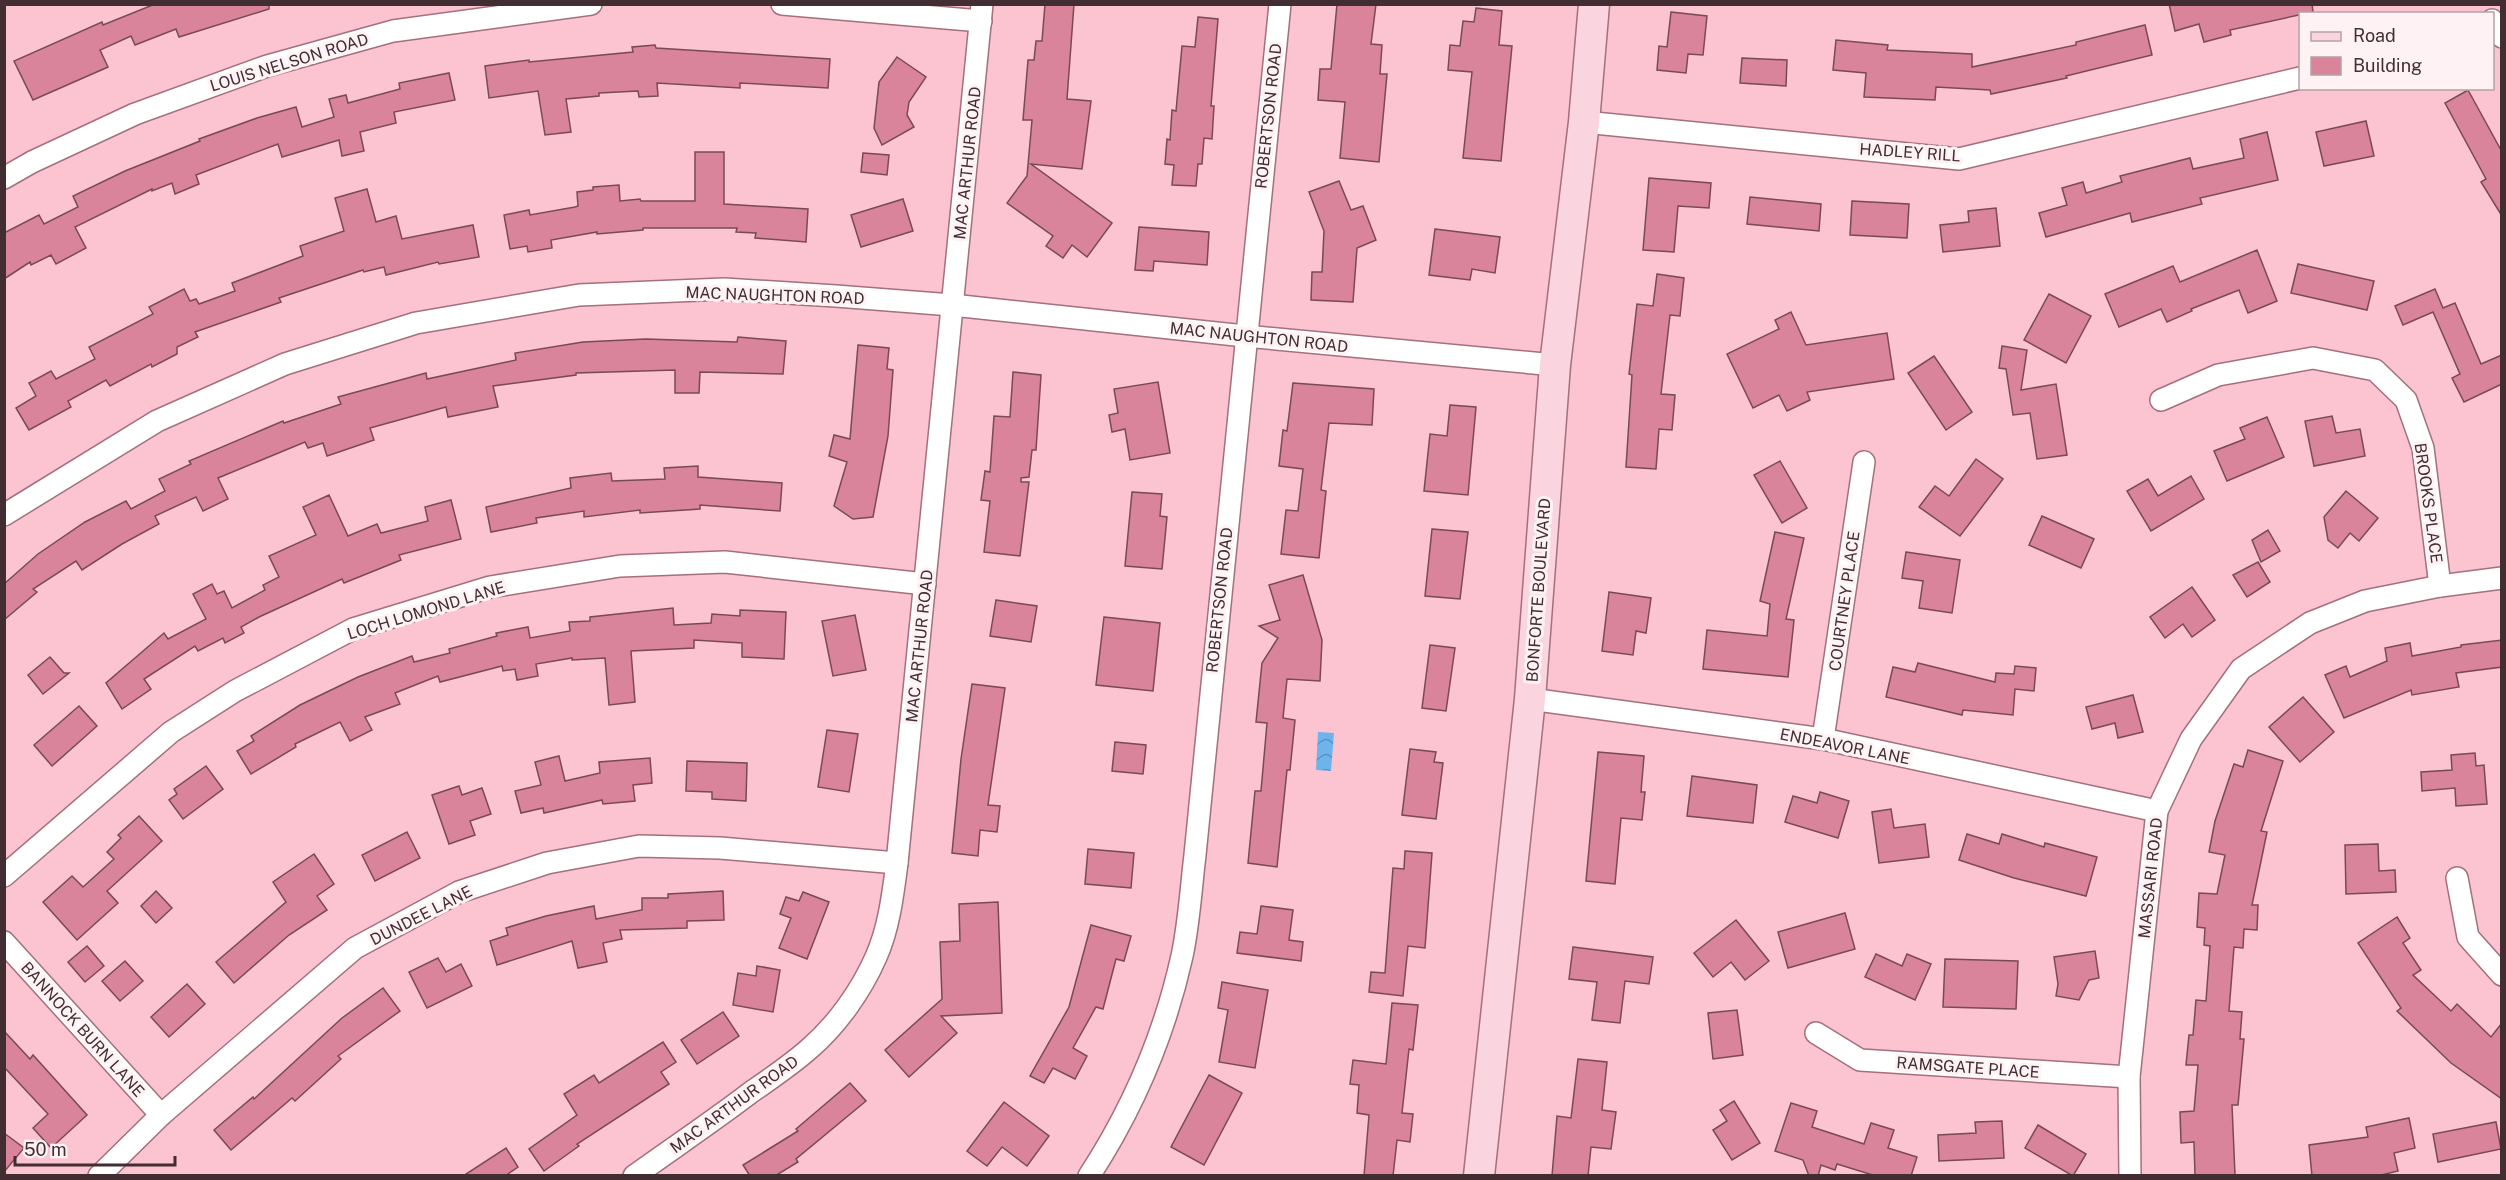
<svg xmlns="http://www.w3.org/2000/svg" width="2506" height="1180" viewBox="0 0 2506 1180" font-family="'Public Sans',sans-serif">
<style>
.water{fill:url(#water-waves)}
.building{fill:#d9849a;stroke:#794a56;stroke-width:1.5}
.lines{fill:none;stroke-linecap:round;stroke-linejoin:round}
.street-casing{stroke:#a3707c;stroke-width:24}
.secondary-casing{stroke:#a3707c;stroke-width:33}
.street{stroke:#fff;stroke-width:21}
.secondary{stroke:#fad5e0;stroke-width:30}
.labels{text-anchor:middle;stroke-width:6;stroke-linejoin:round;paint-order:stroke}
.street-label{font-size:16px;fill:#422d32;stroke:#fef2f5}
</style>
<defs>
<pattern id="water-waves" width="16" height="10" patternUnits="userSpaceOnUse" patternTransform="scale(1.5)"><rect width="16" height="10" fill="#6eb4ec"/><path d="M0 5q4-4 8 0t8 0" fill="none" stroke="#5c93c0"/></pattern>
</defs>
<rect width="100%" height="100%" fill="#fcc3d0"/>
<path class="water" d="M1318,732L1334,733L1331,771L1316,770Z"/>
<g class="building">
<path d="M155,4H269V9L179,37L176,29L135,45L131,36L100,50L108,67L33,100L14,61L102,22L103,25Z"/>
<path d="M1045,4H1074L1067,99L1091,101L1082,169L1031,164L1112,223L1087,257L1072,245L1063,258L1046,246L1053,236L1007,203L1027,176L1032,120H1023L1028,60H1034L1036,41H1042Z"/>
<path d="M1337,4H1376L1371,44L1382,45L1380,74H1387L1379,162L1340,158L1345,102L1318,100L1320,69H1331Z"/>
<path d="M2169,4H2312L2313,12L2230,30L2231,35L2204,42L2199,24L2175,31Z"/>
<path d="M1476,8L1502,11L1499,45L1512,46L1501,161L1463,158L1472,72L1448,70L1450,45L1460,46L1463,21L1474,22Z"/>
<path d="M1671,12L1707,16L1703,55L1688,54L1686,73L1657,70L1659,46L1667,47Z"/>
<path d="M1198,17L1218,19L1211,106H1214L1212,139L1204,138L1202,164H1198L1196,186L1172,185L1174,165L1165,164L1167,139L1170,140L1172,110L1176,111L1182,46L1195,47Z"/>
<path d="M2145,25L2152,55L2066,76L2067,78L1991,94L1990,90L1936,87L1935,100L1864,97L1866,73L1833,70L1836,40L1888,45L1887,50L1972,54V67L2076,45V42Z"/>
<path d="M655,45L656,48L830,59L828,88L740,83V88L657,83L658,96L639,97L638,91L599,93V96L566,99L571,132L545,135L538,91L489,98L485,66L529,60V62L633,52L632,47Z"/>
<path d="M897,57L926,77L909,102L907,115L914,127L882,145L874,128L879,82Z"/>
<path d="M1742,58L1787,60L1786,86L1740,83Z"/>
<path d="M449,73L455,100L394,112L396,123L360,132L364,151L342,156L339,140L282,157L278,144L196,175L199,184L175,194L172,183L152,191V189L75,227L86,248L56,264L51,255L31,265L30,262L4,279V233L39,215L44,224L78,207L73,196L125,171L200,141L199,139L257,118L296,107L302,127L334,117L329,99L346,95L348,103L400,89L399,83Z"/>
<path d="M2468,90L2502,152V216L2481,182L2486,179L2445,103Z"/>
<path d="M2366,121L2374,156L2324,166L2316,132Z"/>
<path d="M2267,132L2278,180L2200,198L2202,204L2132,222L2130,213L2046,237L2039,213L2067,205L2062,188L2083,182L2086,193L2122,182L2120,176L2190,158L2193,169L2244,158L2240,139Z"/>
<path d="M695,152H724V204L808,209L806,242L755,238L756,233L736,232L737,228H643V230L597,234V232L551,240L552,248L528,252L527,246L510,249L504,215L529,210L530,215L575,207L578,206L577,192L593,190V187L619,185L620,201L640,199L641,201H695Z"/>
<path d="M863,153L889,155L887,175L861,172Z"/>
<path d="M1649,178L1711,183L1709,208L1678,206L1674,252L1643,250Z"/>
<path d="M1339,181L1351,210L1363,206L1376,240L1357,248L1353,302L1311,300L1312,272H1322L1324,231L1309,192Z"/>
<path d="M367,189L376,222L396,216L402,239L473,225L479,257L439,264L438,262L386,275L384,267L364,272L363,270L279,298L281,302L195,332L198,337L177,347V354L152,367L151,364L110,386L106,380L68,401L71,407L29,430L16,408L36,396L29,383L51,371L56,379L95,359L89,347L153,314L149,307L184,289L190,301L196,299L199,304L235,291L232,283L303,256L300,246L344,231L335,198Z"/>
<path d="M1750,197L1821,204L1819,231L1747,224Z"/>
<path d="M903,199L913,231L861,247L851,215Z"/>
<path d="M1852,201L1909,204L1907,238L1850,235Z"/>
<path d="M1996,208L2000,246L1943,252L1940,225L1969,222L1968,211Z"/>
<path d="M1139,227L1209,232L1207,265L1154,261L1153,271L1135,270Z"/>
<path d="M1435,229L1500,237L1495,273L1472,269L1470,280L1429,275Z"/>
<path d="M2257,250L2277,301L2248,313L2239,290L2191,309L2192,311L2167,322L2161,309L2119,327L2105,294L2173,266L2180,282Z"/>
<path d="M2298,264L2374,281L2367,310L2291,293Z"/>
<path d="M1657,274L1684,278L1680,316L1670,315L1661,394L1675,395L1672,430L1659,429L1656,469L1626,467L1632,375L1629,374L1637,304L1653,306Z"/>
<path d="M2435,289L2443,308L2455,303L2481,364L2502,355V384L2464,402L2452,378L2460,374L2433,312L2403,325L2395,306Z"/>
<path d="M2049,294L2091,316L2066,363L2024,340Z"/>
<path d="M1791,312L1806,345L1887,333L1894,379L1807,392L1810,400L1787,411L1779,395L1753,408L1727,354L1779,329L1775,320Z"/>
<path d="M738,337L786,341L783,374L700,372L699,393H675V370L576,373V375L493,386L498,407L448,417L446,407L370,428L374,440L327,456L323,443L308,448L305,442L218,478L228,499L203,511L196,497L155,516L159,524L122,544L82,570L76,561L33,589L37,592L4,620V584L38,554L85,522L126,501L131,509L165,491L159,479L191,464L189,461L283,421L284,423L341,404L338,397L426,373L427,379L516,360L515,353L583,342L646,339L737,342Z"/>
<path d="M858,345L889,348L887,369L893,370L888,436L873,517L853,519L834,506L847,462L829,456L834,435L850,439Z"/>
<path d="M2002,346L2027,350L2021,390L2056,384L2067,455L2037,459L2030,413L2013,415L2006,369L1999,368Z"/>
<path d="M1934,356L1972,412L1946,430L1908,373Z"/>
<path d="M1013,372L1041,375L1036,450H1032L1029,477L1021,478V482H1029L1020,556L984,552L990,501L981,500L985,471L990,472L994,416L1010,417Z"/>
<path d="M1158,382L1170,453L1130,460L1125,429L1112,432L1109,415L1118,413L1114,389Z"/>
<path d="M1293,383L1374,389L1372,425L1329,423L1321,490L1326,491L1319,558L1281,554L1286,510L1298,511L1303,469L1279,466L1283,430L1287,431Z"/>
<path d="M1450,405L1476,407L1468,495L1424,491L1430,434L1447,436Z"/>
<path d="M2332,416L2336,433L2360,429L2365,456L2314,466L2305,421Z"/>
<path d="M2267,417L2284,457L2227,481L2214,451L2245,439L2240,428Z"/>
<path d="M1976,459L2003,479L1960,536L1919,507L1935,486L1949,496Z"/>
<path d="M1780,461L1807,508L1782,523L1754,475Z"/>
<path d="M698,466V477L782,483L780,511L700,505V509L640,513V510L584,517V511L536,518L537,523L491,532L486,507L571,488L570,478L611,473L612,481L665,479L664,468Z"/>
<path d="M2191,476L2204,499L2151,531L2127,491L2148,479L2158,496Z"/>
<path d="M2346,491L2378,518L2359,541L2350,533L2338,548L2328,540L2324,517Z"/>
<path d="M1132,492L1162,494L1160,516L1167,517L1162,569L1125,566Z"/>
<path d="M329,495L348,536L377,524L381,533L428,521L425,507L451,500L461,539L399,555L401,560L344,583L342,579L259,617L241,627L244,633L225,643L223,638L198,651L195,646L144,679L151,689L122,709L106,683L164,633L168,639L206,619L193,594L212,584L217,594L224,591L232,608L265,590L263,585L279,577L269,556L316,535L303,507Z"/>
<path d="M2042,516L2094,539L2081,568L2029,545Z"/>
<path d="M1432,529L1468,532L1460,599L1425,596Z"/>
<path d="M2268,530L2280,551L2261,562L2252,540Z"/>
<path d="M1775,532L1804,538L1786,619L1794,620L1788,677L1703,669L1707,630L1767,636L1770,604L1760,601Z"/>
<path d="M1906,552L1960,560L1952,613L1919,608L1923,581L1902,578Z"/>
<path d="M2258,562L2270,582L2247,597L2233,575Z"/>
<path d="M1303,575L1322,640L1320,681L1287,679L1283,718L1295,720L1290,770H1287L1277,867L1248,863L1255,791H1261L1267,723L1256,722L1262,663L1278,638L1259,626L1280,620L1269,585Z"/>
<path d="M2192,587L2215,620L2192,637L2183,624L2165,638L2150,617Z"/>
<path d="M1609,592L1651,598L1646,633L1636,631L1633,655L1602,651Z"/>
<path d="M996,600L1037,606L1031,642L990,636Z"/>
<path d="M673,608L674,625L711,623L712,614L740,616V610L786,612L784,659L742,657V643L694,640V648L631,651L635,702L609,705L605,658L572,660V658L536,664L538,676L517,680L515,669L503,671L502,666L440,682L438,676L395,693L400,704L365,717L372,730L350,741L340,722L295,744L296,747L251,774L237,751L254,741L251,736L300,705L358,677L412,656L414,662L450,653L449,649L497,636L496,633L528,627L530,638L570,631L569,622L590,621V617Z"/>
<path d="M855,615L866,670L833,676L822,621Z"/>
<path d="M1104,617L1160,623L1153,691L1096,685Z"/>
<path d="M2502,640V667L2456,673L2459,687L2412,695L2411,690L2344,718L2325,675L2346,666L2350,677L2387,661L2385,648L2410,643L2412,656L2461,647V645Z"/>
<path d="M1430,645L1455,648L1446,711L1422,708Z"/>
<path d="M50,657L64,673H69L43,694L28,675Z"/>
<path d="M1918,663L1995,682L1996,673L2014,674L2015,666L2036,668L2034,691L2015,689L2013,715L1963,710L1962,715L1886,697L1893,667L1915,672Z"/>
<path d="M972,684L1005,688L988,805L1000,806L997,832L980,830L978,856L952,853L961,759Z"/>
<path d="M2133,695L2143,732L2118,738L2115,723L2092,729L2086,707Z"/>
<path d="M2303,697L2334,732L2300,762L2269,727Z"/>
<path d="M79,706L97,726L52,766L34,745Z"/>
<path d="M827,730L858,734L849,792L818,787Z"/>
<path d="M1115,742L1146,745L1143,774L1112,771Z"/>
<path d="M1410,749L1436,752L1434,762L1443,763L1436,819L1402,815Z"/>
<path d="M2248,750L2283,761L2261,831L2267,832L2252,905H2258L2257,930L2244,929L2243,948L2234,947L2229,1011L2242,1012L2240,1039H2244L2238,1105H2232L2235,1175L2195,1176L2194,1142L2181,1143L2180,1112L2194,1111L2198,1065H2186L2189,1035H2193L2196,1000L2206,1001L2210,946L2204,945L2205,928L2197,927L2199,893L2217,894L2225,855L2209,852L2215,821L2234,764L2243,767Z"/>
<path d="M1598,752L1644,756L1641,792H1645L1642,820L1621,818L1615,884L1586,881Z"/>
<path d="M2475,753L2476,766L2484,765L2487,804L2456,806L2455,788L2422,791L2421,772L2452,770L2451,755Z"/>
<path d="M559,756L565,781L600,773L599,762L650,758L652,783L633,785L635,801L603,804L602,800L544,813L543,808L521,813L515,791L541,785L535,762Z"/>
<path d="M687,761L747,763L746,801L712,799V792L686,791Z"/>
<path d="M206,766L223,789L183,819L169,800L177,794L174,789Z"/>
<path d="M1692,776L1757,785L1753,823L1687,816Z"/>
<path d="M459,786L462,795L482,788L491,814L470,821L475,835L449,844L432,795Z"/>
<path d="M1820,792L1849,801L1838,838L1785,822L1793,796L1817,803Z"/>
<path d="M1891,809L1894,828L1925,824L1929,857L1879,863L1872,812Z"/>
<path d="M139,816L162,841L107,891L118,903L77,940L43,902L72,876L83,887L114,859L107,852L121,838L118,835Z"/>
<path d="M407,832L420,858L375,881L362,855Z"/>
<path d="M1967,834L1999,844L2002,834L2044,847L2045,843L2097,857L2086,896L2014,878L1959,860Z"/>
<path d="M2378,844L2379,871L2395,870L2396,892L2346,894L2345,845Z"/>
<path d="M1088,849L1134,853L1131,888L1085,884Z"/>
<path d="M1405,851L1432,853L1425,948L1408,946L1403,996L1369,992L1371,972L1385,973L1393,868L1404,869Z"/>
<path d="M314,854L334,884L317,896L327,910L289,935L234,983L216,962L286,902L273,882Z"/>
<path d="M156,891L172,908L156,923L141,906Z"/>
<path d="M723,891L724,920L687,921V928L620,930L622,939L603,943L607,962L578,968L572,941L497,965L490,941L508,935L506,928L546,916L594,906L596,919L642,910V898H668V894Z"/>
<path d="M803,892L829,902L807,959L779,948L791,918L780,914L786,897L799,901Z"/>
<path d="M998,902L1002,1013L941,1016L957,1033L909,1077L885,1050L942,999L940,942L960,941L959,904Z"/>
<path d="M1261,906L1293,910L1289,940L1303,942L1301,961L1237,953L1240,932L1257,934Z"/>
<path d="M1845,913L1855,949L1788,968L1778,932Z"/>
<path d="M2397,917L2410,938L2403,943L2421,970L2413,975L2451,1011L2457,1004L2491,1037L2502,1023V1099L2451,1063L2397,1011L2401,1008L2358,943Z"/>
<path d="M1736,920L1769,961L1745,980L1731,962L1713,977L1694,953Z"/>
<path d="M1091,925L1131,936L1124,961L1116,959L1103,1009L1096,1007L1073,1048L1087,1056L1075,1079L1053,1068L1044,1083L1030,1076L1069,1007Z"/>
<path d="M87,946L104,966L85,982L68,962Z"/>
<path d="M1573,947L1653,957L1649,984L1625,981L1620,1023L1592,1020L1597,982L1569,979Z"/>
<path d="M2095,951L2099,978L2089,980L2079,1000L2056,996L2058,984L2054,957Z"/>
<path d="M1876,954L1902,966L1907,954L1931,964L1915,1000L1865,977Z"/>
<path d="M438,958L446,972L461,964L472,986L427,1008L409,972Z"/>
<path d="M1945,959L2018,961L2016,1009L1943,1007Z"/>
<path d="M125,961L143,981L120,1001L102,981Z"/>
<path d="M757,966L780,970L773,1012L733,1005L738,973L756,976Z"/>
<path d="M1222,982L1268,990L1255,1068L1219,1062L1228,1010L1218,1008Z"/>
<path d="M187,984L205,1004L169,1037L151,1017Z"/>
<path d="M383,988L400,1011L338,1056L341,1059L295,1101L292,1098L231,1150L214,1130L253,1097L254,1099L342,1018Z"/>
<path d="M1392,1003L1418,1005L1413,1050L1409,1049L1402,1113L1413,1114L1410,1142L1397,1140L1393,1176H1364L1369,1115L1357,1113L1359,1085L1350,1084L1353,1060L1386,1064Z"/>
<path d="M1737,1010L1743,1055L1713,1059L1708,1013Z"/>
<path d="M723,1012L739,1036L697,1064L681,1040Z"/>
<path d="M4,1031L30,1059L33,1055L87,1115L51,1148L33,1128L48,1114L4,1067Z"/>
<path d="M663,1042L676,1062L661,1072L669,1084L577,1144L579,1146L544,1171L529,1149L577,1115L564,1094L594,1075L599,1083Z"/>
<path d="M1578,1059L1607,1062L1602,1110L1616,1112L1611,1149L1591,1147L1588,1176H1552L1557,1116L1571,1118Z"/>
<path d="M1209,1075L1242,1093L1204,1165L1171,1147Z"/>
<path d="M850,1083L866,1101L796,1159L798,1162L775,1176H750L743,1165L798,1131L796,1129Z"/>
<path d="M1734,1101L1760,1143L1732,1160L1713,1130L1727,1121L1720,1110Z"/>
<path d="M1004,1102L1049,1136L1027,1166L1002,1147L987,1166L967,1151Z"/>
<path d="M1791,1103L1817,1111L1812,1127L1864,1144L1871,1123L1894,1130L1888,1148L1917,1157L1911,1176H1876L1837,1164L1835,1170L1821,1165L1818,1176H1809L1803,1160L1775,1151Z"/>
<path d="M2409,1118L2415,1148L2394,1153L2398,1171L2377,1176H2312L2309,1145L2368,1137L2366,1127Z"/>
<path d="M2002,1121L2004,1158L1939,1161L1938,1135L1976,1133L1975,1122Z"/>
<path d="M2496,1122L2501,1149L2438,1162L2433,1134Z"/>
<path d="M2038,1125L2086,1154L2073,1176L2025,1148Z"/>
<path d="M4,1133L24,1148L4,1172Z"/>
<path d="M506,1148L518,1167L505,1176H463Z"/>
</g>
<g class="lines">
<g class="street-casing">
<g id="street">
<path d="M782,4L981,21"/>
<path d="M2492,20L2502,37"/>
<path d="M1584,122L1959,159L2300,78"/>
<path d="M4,178L32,162L135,114L267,66L393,31L591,4"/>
<path d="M2161,400L2218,375L2313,358L2375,370L2406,400L2423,448L2440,586"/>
<path d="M4,515L157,421L285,364L416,323L579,295L724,289L836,296L952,305L1245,336L1555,365"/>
<path d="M1530,699L1823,739L2157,811"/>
<path d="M1823,739L1864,462"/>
<path d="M4,876L171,732L235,691L353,629L490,587L620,566L725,562L925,584"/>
<path d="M2457,878L2468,937L2502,975"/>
<path d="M4,942L161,1115"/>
<path d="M1816,1033L1860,1060L2129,1077"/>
<path d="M99,1176L161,1115L355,948L459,892L547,863L639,846L720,848L897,863"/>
<path d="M634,1176C673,1148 712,1122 750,1093C770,1079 791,1065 809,1049C837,1025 861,991 876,957C889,928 893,894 897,863L982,4"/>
<path d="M1089,1176C1134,1107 1164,1037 1182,956C1189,924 1191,888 1195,855L1280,4"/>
<path d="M2130,1176L2129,1077L2157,811L2191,739L2241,669L2310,623L2365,601L2440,586L2502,578"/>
</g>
</g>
<g class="secondary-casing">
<path id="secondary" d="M1479,1176L1530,699L1555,365L1584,122L1594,4"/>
</g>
<use href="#street" class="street"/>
<use href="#secondary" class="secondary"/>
</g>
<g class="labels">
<g class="street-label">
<text transform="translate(289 62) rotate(-17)" y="6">LOUIS NELSON ROAD</text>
<text transform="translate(1268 116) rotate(-84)" y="6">ROBERTSON ROAD</text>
<text transform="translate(1910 152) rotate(4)" y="6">HADLEY RILL</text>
<text transform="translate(967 163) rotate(-84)" y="6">MAC ARTHUR ROAD</text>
<text transform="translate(775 295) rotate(2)" y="6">MAC NAUGHTON ROAD</text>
<text transform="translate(1259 337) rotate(6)" y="6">MAC NAUGHTON ROAD</text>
<text transform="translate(2429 503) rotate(82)" y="6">BROOKS PLACE</text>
<text transform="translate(1538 590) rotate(-86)" y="6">BONFORTE BOULEVARD</text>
<text transform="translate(1219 600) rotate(-84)" y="6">ROBERTSON ROAD</text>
<text transform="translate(1844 601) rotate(-82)" y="6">COURTNEY PLACE</text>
<text transform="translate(426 610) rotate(-17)" y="6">LOCH LOMOND LANE</text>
<text transform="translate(919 646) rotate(-84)" y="6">MAC ARTHUR ROAD</text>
<text transform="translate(1845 746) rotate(11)" y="6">ENDEAVOR LANE</text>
<text transform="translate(2150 878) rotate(-84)" y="6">MASSARI ROAD</text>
<text transform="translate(421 915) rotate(-27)" y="6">DUNDEE LANE</text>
<text transform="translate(83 1029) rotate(48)" y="6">BANNOCK BURN LANE</text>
<text transform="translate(1968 1067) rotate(4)" y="6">RAMSGATE PLACE</text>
<text transform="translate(734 1104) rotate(-36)" y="6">MAC ARTHUR ROAD</text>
</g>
</g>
<rect width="2506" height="1180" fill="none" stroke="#422d32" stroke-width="12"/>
<rect x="2299" y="12" width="195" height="78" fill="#fef2f5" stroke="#b3a3a7" stroke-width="1.5"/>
<rect x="2311" y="32" width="30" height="9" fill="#fad5e0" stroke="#b3a3a7" stroke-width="1.5"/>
<text x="2353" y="42" font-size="18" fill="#422d32">Road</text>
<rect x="2311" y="57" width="30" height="18" fill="#d9849a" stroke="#b3a3a7" stroke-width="1.5"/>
<text x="2353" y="72" font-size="18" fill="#422d32">Building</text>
<path d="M15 1156v9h160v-9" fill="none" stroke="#422d32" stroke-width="3"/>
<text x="24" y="1156" font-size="18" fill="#422d32" stroke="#fef2f5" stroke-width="4.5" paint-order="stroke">50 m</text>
</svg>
